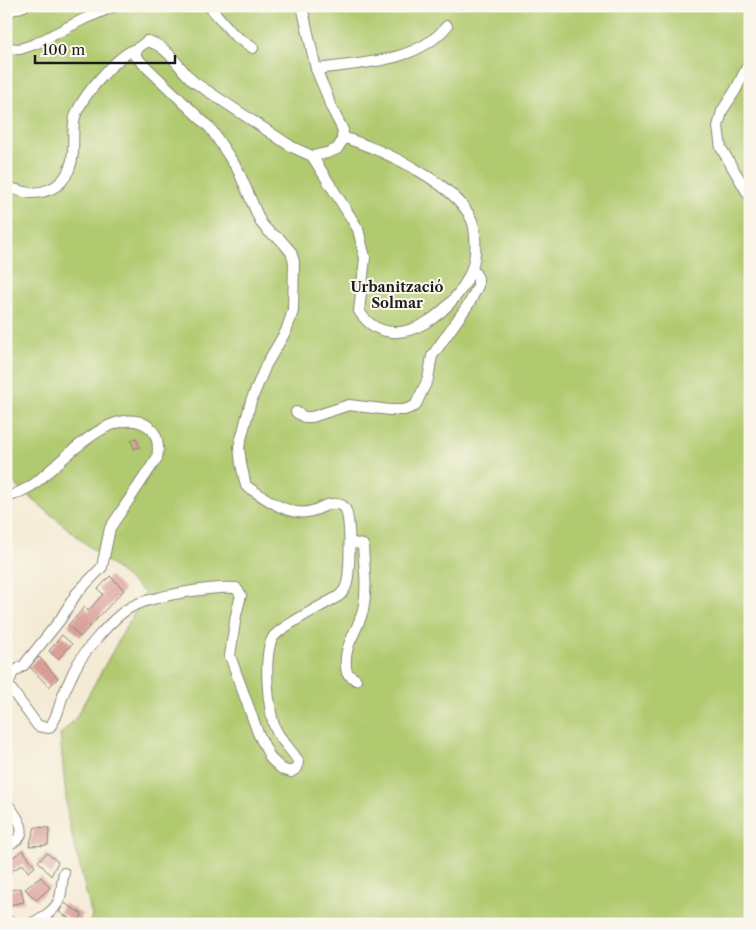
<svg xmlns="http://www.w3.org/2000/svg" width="756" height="930" viewBox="0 0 756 930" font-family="'Libre Caslon Text',serif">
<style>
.green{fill:#b1ca6f;stroke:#667346}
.building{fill:#d89d97}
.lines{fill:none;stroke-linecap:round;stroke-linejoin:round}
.street-casing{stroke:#888478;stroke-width:12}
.street{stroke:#fff;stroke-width:10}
.labels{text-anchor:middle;stroke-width:4;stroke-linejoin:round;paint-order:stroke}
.neighbourhood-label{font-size:14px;font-weight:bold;fill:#1c1c1c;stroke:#fbf7ec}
</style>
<rect width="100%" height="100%" fill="#fbf7ec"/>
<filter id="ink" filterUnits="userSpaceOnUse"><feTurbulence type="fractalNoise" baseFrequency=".02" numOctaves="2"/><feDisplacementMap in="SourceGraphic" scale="10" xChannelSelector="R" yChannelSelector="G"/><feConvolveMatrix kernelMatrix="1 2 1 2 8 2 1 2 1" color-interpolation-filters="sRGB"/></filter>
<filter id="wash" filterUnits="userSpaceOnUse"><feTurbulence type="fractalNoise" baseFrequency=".0096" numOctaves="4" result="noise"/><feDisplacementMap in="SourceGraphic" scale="20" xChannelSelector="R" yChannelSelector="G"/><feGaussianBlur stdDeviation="1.12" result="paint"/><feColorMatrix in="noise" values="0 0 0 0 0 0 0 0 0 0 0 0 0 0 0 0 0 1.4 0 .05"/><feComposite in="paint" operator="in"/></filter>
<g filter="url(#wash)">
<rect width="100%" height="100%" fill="#f4ebd5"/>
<path class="green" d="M6,6H750V924H89L92,916L68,819L60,735L75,719L145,593L6,477Z"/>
<g id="blocks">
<g class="building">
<path d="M136,438L140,447L134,449L131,440Z"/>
<path d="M110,576L124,590L80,637L68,625L85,607L88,611L103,594L98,589Z"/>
<path d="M62,635L72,644L58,659L49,651Z"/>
<path d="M39,657L58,678L49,687L29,666Z"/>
<path d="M35,827L49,828L48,845L29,846Z"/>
<path d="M23,850L35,867L28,872L23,864L10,872L6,867V862Z"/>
<path d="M47,853L58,862L51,876L38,861Z"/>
<path d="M41,877L50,888L36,900L25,889Z"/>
<path d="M21,888L24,902L9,905L8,900H6V891Z"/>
<path d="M64,903L82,914L80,919L82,920L80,924H67L70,919L59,912Z"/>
</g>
</g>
</g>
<g filter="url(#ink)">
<use href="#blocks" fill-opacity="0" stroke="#888478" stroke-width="1"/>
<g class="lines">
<g class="street-casing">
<g id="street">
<path d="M209,6L234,35L253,48"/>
<path d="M6,12L24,6"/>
<path d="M6,48L20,49L35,44L84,19L115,6"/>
<path d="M750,61L735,91L722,111L718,127L721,148L750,197"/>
<path d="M316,69C360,63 417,63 447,26"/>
<path d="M312,156L358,229L365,258L359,311C393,363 461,308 473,265C476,254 476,238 474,227C465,186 379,148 342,137"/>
<path d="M6,187C14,189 24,193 32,193C58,192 71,177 73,152C74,141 72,128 75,117C81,97 118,54 138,48"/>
<path d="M296,412L304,417H312L349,405L390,410H404L415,406L428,379L432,356L470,302L478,286V278L472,268"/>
<path d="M6,498C15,494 26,490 34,484C58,466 114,400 149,427C159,435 159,447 157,458L110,528L102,567L76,594L60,620L24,665L8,676"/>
<path d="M350,542L363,545C364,568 368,586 363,610C357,634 341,647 347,673L356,680"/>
<path d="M13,671L8,685L38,726L49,728C56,720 58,711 61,701C64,691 69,682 73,673C81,654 113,617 131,607C152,596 213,586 236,588L241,595L236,615L230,656L258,733L271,759L282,769L291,772L297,768L298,761C292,750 282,742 276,730C268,714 262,650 274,636C285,624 323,605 339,596C342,593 345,590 346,586C350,575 352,515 344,507C342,505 340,504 337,504C328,502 320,509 312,511C289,518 266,498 246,486L241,464L239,447L251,401L266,365L286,331L293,311L294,262L291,252L280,239L269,232L261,223L238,170L211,129L135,56L138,48L147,41C169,46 178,68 194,82L292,147L312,156L327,153L337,149L342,141L343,130L330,105L327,95L316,69L302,6"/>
<path d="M6,802C18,818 34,836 6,845"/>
<path d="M6,920L16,924"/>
<path d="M31,924C44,917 59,909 61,893C62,886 62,880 64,873"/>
</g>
</g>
<use href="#street" class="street"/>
</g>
</g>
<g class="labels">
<g class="neighbourhood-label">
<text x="397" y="292">Urbanització<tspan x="397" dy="16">Solmar</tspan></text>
</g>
</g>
<rect width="756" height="930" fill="none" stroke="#fbf7ec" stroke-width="25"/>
<path d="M35 55v8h140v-8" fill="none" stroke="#1c1c1c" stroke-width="2.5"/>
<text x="42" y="55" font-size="15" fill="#1c1c1c" stroke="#fbf7ec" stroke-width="4" paint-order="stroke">100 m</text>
</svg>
